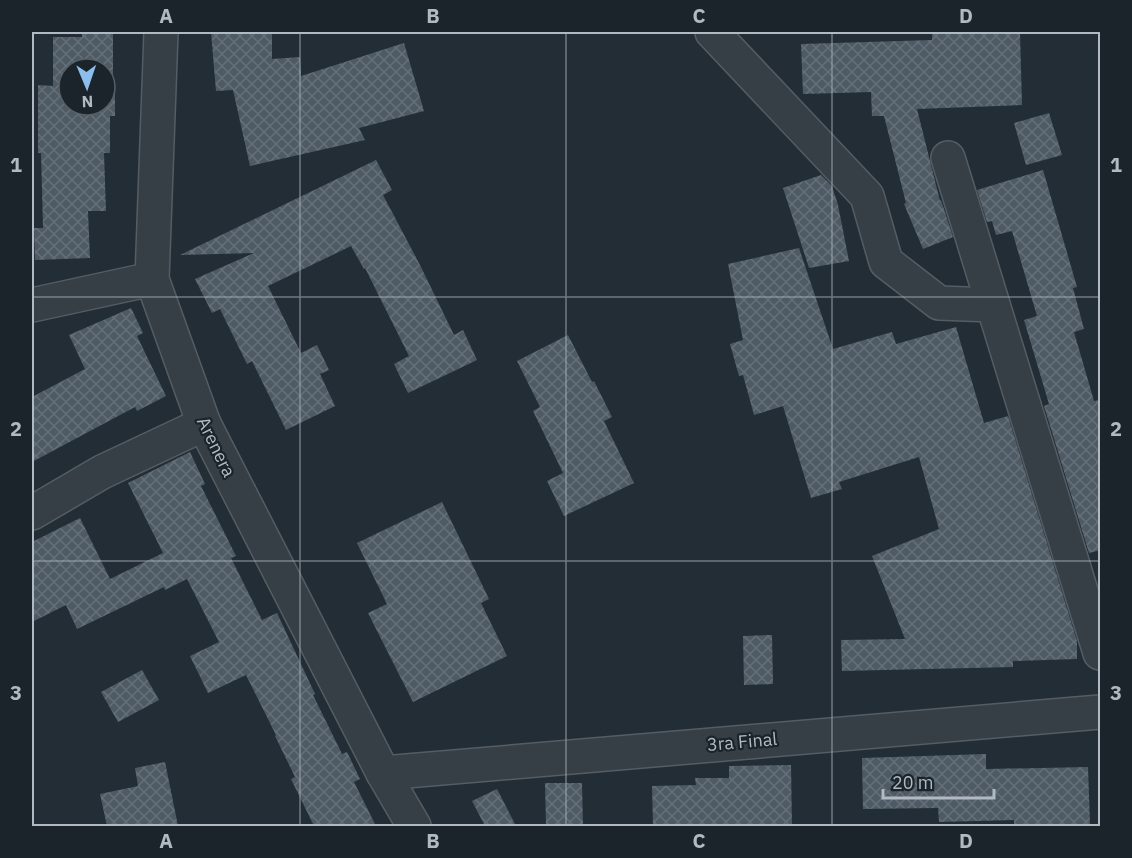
<svg xmlns="http://www.w3.org/2000/svg" width="1132" height="858" viewBox="0 0 1132 858" font-family="'IBM Plex Sans',sans-serif">
<style>
.building{fill:url(#building-cross-hatch);fill-rule:evenodd}
.lines{fill:none;stroke-linecap:round;stroke-linejoin:round}
.minor-casing{stroke:#545d64;stroke-width:36}
.minor{stroke:#363f46;stroke-width:33}
.grid{fill:none;stroke:#b1bac2;stroke-width:1.5;stroke-opacity:0.55}
.labels{text-anchor:middle;stroke-width:4.5;stroke-linejoin:round;paint-order:stroke}
.street-label{font-size:18px;fill:#b1bac2;stroke:#1b242b}
.neatline{fill:none;stroke:#b1bac2;stroke-width:2}
.grid-label{font-size:20px;text-anchor:middle;font-weight:bold;fill:#b1bac2}
</style>
<defs>
<pattern id="building-cross-hatch" width="8" height="8" patternUnits="userSpaceOnUse" patternTransform="scale(1.5)"><rect width="8" height="8" fill="#4e5a64"/><path d="M0 0l8 8M0 8l8-8" fill="none" stroke="#657079"/></pattern>
</defs>
<rect width="100%" height="100%" fill="#232d35"/>
<g class="building">
<path d="M82,32H113V86H115V116H110V153H104L106,211H88L90,258L35,260L34,228H43L41,153H38V85L53,86V37H82ZM69,69H105V105H69Z"/>
<path d="M211,32H272V59L300,57L301,76L404,43L424,111L359,128L365,140L250,166L233,90L216,91Z"/>
<path d="M932,32H1020L1022,105L917,109L940,201L941,200L953,237L923,249L904,204L906,203L884,116H872L871,92L803,94L801,44L932,40Z"/>
<path d="M1049,113L1062,155L1026,165L1014,123Z"/>
<path d="M376,160L392,190L383,195L420,265L454,335L463,330L477,360L408,393L394,364L409,356L365,268L364,269L351,246L268,286L301,353L317,345L329,370L320,374L335,406L286,430L252,361L247,364L220,309L212,313L195,279L254,253L180,255Z"/>
<path d="M1043,170L1077,287L1073,288L1084,329L1074,332L1094,401L1101,400V550L1089,553L1044,406L1049,404L1024,320L1037,316L1012,231L996,235L992,221L987,222L977,190Z"/>
<path d="M821,175L832,186L838,205L849,261L809,268L783,188Z"/>
<path d="M799,248L833,349L892,332L896,344L956,327L984,423L1008,416L1077,641V659L1013,661V667L842,671L841,640L905,639L872,556L939,529L919,457L839,482L842,489L811,498L783,406L754,415L743,375L739,376L730,344L743,340L728,264Z"/>
<path d="M131,308L143,333L137,336L166,396L137,411L135,407L32,462V397L85,369L69,335Z"/>
<path d="M568,335L592,382L594,381L612,417L604,421L634,483L564,516L547,481L563,473L533,411L540,407L517,361Z"/>
<path d="M190,452L205,484L201,486L236,556L231,558L262,620L277,613L315,694L313,695L342,754L347,752L360,779L354,782L376,826H314L291,779L295,777L275,736L276,735L246,675L208,693L190,656L219,642L187,579L165,590L164,587L77,629L66,605L32,622V542L80,518L110,579L163,553L128,483Z"/>
<path d="M442,502L489,599L481,603L507,656L413,702L368,613L387,604L357,543Z"/>
<path d="M772,635L773,684L744,685L743,636Z"/>
<path d="M142,670L159,700L118,722L101,692Z"/>
<path d="M986,754V769L1088,767L1090,824L1014,826V820L939,822L938,808L863,809L862,758Z"/>
<path d="M165,762L178,826H107L100,794L138,786L135,768Z"/>
<path d="M791,765L792,824L756,825V826H653L652,786L696,785L695,778H729V766Z"/>
<path d="M545,783H582L583,826H546Z"/>
<path d="M497,789L516,826H485L472,801Z"/>
</g>
<g class="lines">
<g class="minor-casing">
<g id="minor">
<path d="M161,32L152,279L204,424L383,773L414,826"/>
<path d="M712,32L867,196L886,262L939,303L993,305"/>
<path d="M948,158L1100,653"/>
<path d="M32,305L152,279"/>
<path d="M32,513L102,472L204,424"/>
<path d="M383,773L1100,712"/>
</g>
</g>
<use href="#minor" class="minor"/>
</g>
<path class="grid" d="M300,32V826M566,32V826M832,32V826M32,297H1100M32,561H1100"/>
<g class="labels">
<g class="street-label">
<text transform="translate(216 447) rotate(64)" y="6">Arenera</text>
<text transform="translate(742 742) rotate(-5)" y="6">3ra Final</text>
</g>
</g>
<rect width="1132" height="858" fill="none" stroke="#1b242b" stroke-width="66"/>
<g transform="translate(87 87) rotate(178)"><circle r="28" fill="#1b242b" stroke="#576067" stroke-width="1.5"/>
<path d="M0-4.5L10 22L0 15L-10 22Z" fill="#8dbeeb"/>
<text y="-9" font-size="16" font-weight="bold" text-anchor="middle" fill="#b1bac2">N</text>
</g>
<path d="M883 789v9h111v-9" fill="none" stroke="#b1bac2" stroke-width="3"/>
<text x="892" y="789" font-size="18" fill="#b1bac2" stroke="#1b242b" stroke-width="4.5" paint-order="stroke">20 m</text>
<rect x="33" y="33" width="1066" height="792" class="neatline"/>
<g class="grid-label">
<text x="166" y="23">A</text>
<text x="433" y="23">B</text>
<text x="699" y="23">C</text>
<text x="966" y="23">D</text>
<text x="16" y="172">1</text>
<text x="1116" y="172">1</text>
<text x="16" y="436">2</text>
<text x="1116" y="436">2</text>
<text x="16" y="700">3</text>
<text x="1116" y="700">3</text>
<text x="166" y="848">A</text>
<text x="433" y="848">B</text>
<text x="699" y="848">C</text>
<text x="966" y="848">D</text>
</g>
</svg>
